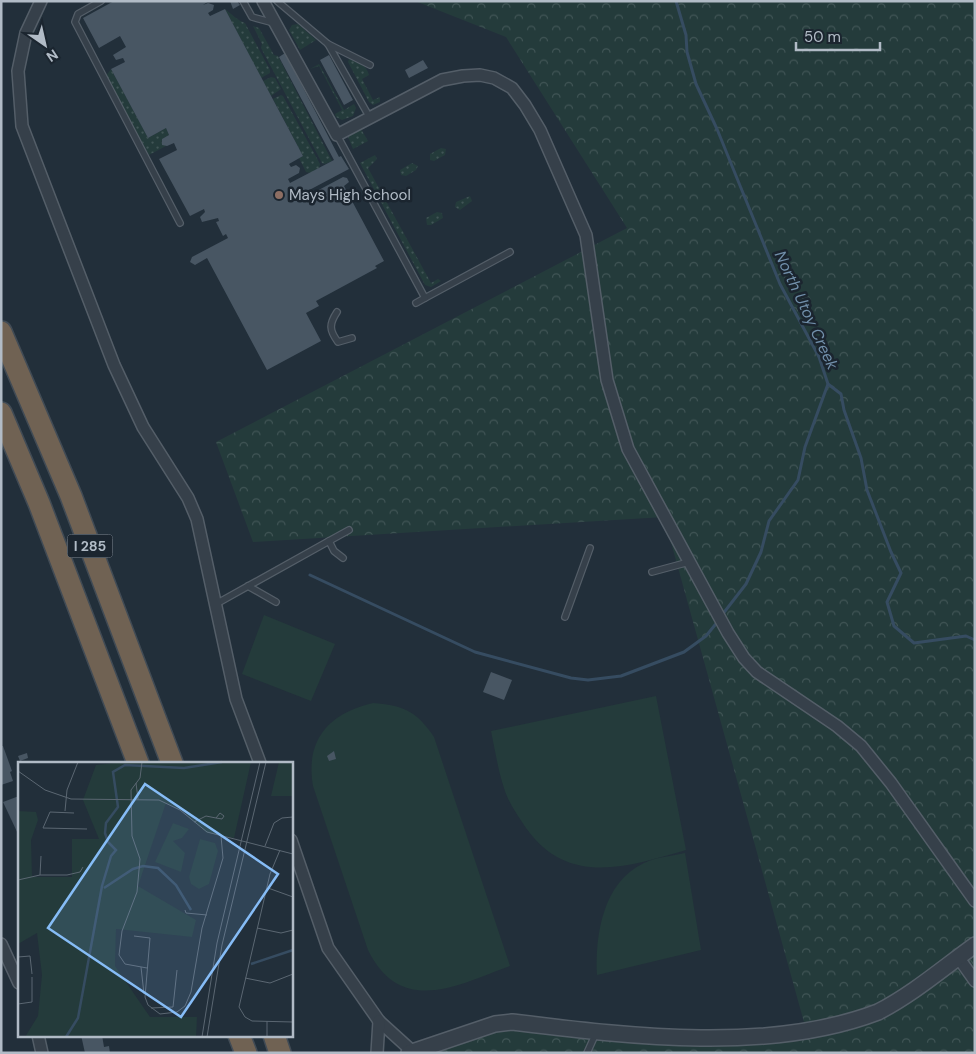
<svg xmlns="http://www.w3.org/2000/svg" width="976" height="1054" viewBox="0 0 976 1054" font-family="'DM Sans',sans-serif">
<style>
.grass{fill:url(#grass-dots)}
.forest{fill:url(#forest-crowns)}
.pitch{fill:#243b3b}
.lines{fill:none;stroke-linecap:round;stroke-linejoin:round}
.stream{stroke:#364c61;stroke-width:3}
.building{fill:#485663}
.service-casing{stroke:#545e68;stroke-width:8}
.minor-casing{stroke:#545e68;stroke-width:14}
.tertiary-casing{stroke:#545e68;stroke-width:18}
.motorway-casing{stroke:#414b55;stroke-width:24}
.service{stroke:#36404a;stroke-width:5.5}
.minor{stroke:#36404a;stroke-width:11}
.tertiary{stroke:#36404a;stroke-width:15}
.motorway{stroke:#706253;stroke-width:21}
.education-dot{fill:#8d6e63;stroke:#1b252f;stroke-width:2}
.labels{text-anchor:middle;stroke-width:5;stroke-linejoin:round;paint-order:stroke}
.shield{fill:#1b252f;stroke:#848e99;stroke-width:1}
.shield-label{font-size:14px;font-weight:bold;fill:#b1bbc6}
.poi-label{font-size:15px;fill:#b1bbc6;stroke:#1b252f;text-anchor:start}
.water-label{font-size:16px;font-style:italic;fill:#718faa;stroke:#1b252f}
.inset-river{fill:none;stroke:#364c61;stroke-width:2.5}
.inset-road{fill:none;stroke:#5b6772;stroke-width:1}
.view{fill:#86bcf6;fill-opacity:0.15;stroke:#86bcf6;stroke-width:2.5}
.inset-edge{fill:none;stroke:#b1bbc6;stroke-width:2.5}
</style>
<defs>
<pattern id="grass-dots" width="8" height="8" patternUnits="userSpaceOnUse" patternTransform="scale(1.25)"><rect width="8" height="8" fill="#243b3b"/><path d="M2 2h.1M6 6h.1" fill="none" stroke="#415556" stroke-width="1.8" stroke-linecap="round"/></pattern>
<pattern id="forest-crowns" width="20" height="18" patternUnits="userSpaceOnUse" patternTransform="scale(1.25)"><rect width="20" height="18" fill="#243b3b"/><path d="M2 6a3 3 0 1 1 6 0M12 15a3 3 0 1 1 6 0" fill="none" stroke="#415556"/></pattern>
</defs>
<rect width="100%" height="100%" fill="#222f3a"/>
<g class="grass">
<path d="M225,9C231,14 239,21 245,23L270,70V73L261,78Z"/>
<path d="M298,24L316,40L300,50L289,30L292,25Z"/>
<path d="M253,26L259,28L274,55L278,56L332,161L325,164L322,163L261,48L262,44Z"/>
<path d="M349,59C358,59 367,66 369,75L362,79L373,100L380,97V102L373,105L369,102L348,62Z"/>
<path d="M319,64L344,110L354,104L356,108L353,116L342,120L336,117L335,114L342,110L319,66L310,69Z"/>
<path d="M111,69L148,138L166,128L169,135L161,142L166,146L149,155L106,76Z"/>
<path d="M271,77L275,78L281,89L271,96L263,81Z"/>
<path d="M281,95L283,96L320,164L319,168L310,173L306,172L299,158L303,156L273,99Z"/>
<path d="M361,129L368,141L353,149L348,137Z"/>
<path d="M441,148L446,149L445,155L434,161L430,160V154Z"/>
<path d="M375,155L377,159L368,168L431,283L438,279L441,281L431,287L425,285L360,163Z"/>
<path d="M412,163L418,166L416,170L406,176L401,175L400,170Z"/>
<path d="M470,196L472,201L460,210L455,207L456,202Z"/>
<path d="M437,212L442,213L443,218L431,225H427L426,218Z"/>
</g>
<path class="forest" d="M415,1H975V1053H413L496,1017L577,1031L690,1045L807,1033L664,517L253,542L216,442L627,228L506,37Z"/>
<g class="pitch">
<path d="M264,615L335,644L311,701L242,674Z"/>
<path d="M656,696L686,850C627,867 568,887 526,828C518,816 508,802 504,788C498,770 495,750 491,731Z"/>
<path d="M373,703C402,705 417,711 434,737L510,966C458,985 401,1017 368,950L313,786C305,740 329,713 373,703Z"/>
<path d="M685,853L701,950L597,975C595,935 603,882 644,863C656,857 672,856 685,853Z"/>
</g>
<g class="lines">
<g class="stream">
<path d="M676,1L686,35L687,52L696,84L717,129L780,284L819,357L828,384L841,394L844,410L861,458L867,490L891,552L901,573L887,602L894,626L914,643L966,636L975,640"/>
<path d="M310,575L475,652L571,678L588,680L621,676L684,652L706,636L719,620"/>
<path d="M722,615L746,584L761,552L769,521L798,480L805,447L828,384"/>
</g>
</g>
<g class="building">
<path d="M114,1H209L203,5L208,3L214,5L213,10L208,13L210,16L225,9L303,156L289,164L291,167L296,165L300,168L299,173L288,179L290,183L334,160L279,57L285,53L339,157L341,156L349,169L298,196L300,200L343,177L347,178L349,182L344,186L384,261L375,266L377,268L316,301L319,306L306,313L321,341L267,370L207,258L195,265L190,262L192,257L228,238L226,234L223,236L216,222L219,221L218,218L202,222L200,217L205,212L204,209L190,216L159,159L177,150L174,143L167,146L162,145V139L169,135L166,128L148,138L111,69L125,62L123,58L116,60L113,55L126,47L120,36L99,48L83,18Z"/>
<path d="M230,1H237L240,5L233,9Z"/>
<path d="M329,55L353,100L344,105L320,60Z"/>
<path d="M423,60L428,68L409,78L405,70Z"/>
<path d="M491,672L512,680L504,700L483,692Z"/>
<path d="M1,746H3L12,771L10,772L13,781L1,785Z"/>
<path d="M334,751L336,759L329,761L327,756Z"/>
<path d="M27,753L28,758L20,761L18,756Z"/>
<path d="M19,796V836L3,802Z"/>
<path d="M81,1035H102L104,1047L109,1046L110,1053H85Z"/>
</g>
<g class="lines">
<g class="service-casing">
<g id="service">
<path d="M101,1L78,14L75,22L180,223"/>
<path d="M243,1L252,17L274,23"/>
<path d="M277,1L328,44L370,118"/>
<path d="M328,44L370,65"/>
<path d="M337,135L425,298L510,252"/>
<path d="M416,303L425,298"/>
<path d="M337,312C329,324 329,330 338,342L352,338"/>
<path d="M329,541L349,530"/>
<path d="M652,572L689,562"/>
<path d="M248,586L276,602"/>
<path d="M216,604L329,541L334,551L343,558"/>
<path d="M565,617L590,548"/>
<path d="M587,1053L596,1033"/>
</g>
</g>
<g class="minor-casing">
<g id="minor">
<path d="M41,1L26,33L18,71L22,126L114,365L143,427L188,498L197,519L236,699L260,763"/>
<path d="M263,1L337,135L442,80L463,76L480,75L494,78L512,88L525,105L540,130L586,235L607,380L628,449L728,633L744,658L757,672L837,726L861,746L891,783L975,901"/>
<path d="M291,840L328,948L379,1021L412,1051"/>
<path d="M1,944L19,983"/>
<path d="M958,957L975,981"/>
<path d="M38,1035L42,1053"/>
<path d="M377,1053L379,1021"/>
</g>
</g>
<g class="tertiary-casing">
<path id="tertiary" d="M409,1053L495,1024L512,1022C628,1036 768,1054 878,1012C913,994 943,968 975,945"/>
</g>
<g class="motorway-casing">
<g id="motorway">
<path d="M1,332L71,496L172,763"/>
<path d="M1,413L39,503L138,763"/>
<path d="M239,1035L246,1053"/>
<path d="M274,1035L280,1053"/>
</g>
</g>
<use href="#service" class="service"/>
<use href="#minor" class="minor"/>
<use href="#tertiary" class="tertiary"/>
<use href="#motorway" class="motorway"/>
</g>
<circle class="education-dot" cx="279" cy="195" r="5"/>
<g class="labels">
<rect class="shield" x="67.5" y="534.5" width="45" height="23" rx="4"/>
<g class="shield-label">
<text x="90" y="551">I 285</text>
</g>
<g class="poi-label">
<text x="289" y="200">Mays High School</text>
</g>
<g class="water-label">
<text transform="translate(807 310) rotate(65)" y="6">North Utoy Creek</text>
</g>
</g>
<g transform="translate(18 762)">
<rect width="275" height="275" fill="#222f3a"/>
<path d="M107,0H233L216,76L189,71L165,49L148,41L120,124L178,158L174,175L98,167L97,204L132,255H179L178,275H7L20,254L24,213L19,171L0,182V49L18,50L20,58L13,78L14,115H54V77H81L65,38L78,3ZM261,0H275V34H253Z" fill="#243b3b"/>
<path d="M155,61L171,67L164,76L155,79L167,91L163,110L137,100ZM182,77L197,81L200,89L191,122L181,127L173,122L171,115Z" fill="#243b3b"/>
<path class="inset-river" d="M86,126L115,107L125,104L140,106L158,123L173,148M233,202L275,188M48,275L60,256L84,124L93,94L98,88L90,80L87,71L88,61L100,45L95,10L107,3L166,6L204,0"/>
<path class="inset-road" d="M124,0L122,16L113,28L114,74L122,97L119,130L104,169L101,193L107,202L129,206M0,9L27,28L53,37L141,38L162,48L189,70L275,92M118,21L120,37M47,49L49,28L60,0M56,51L32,50L25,66L69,67M176,60L188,54L198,56L204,57L206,54L202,51L198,56M247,84L256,61L264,56L275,55M262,88L252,112L221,245L227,255L234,259L275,260M22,113H49L62,110L65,105M0,118L22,113L23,94M250,126L275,135M167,148L168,151L189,153M239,166L263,171L275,168M116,174L132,176L127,235L130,243L142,252L159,250L167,244L173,230L184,166L205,96L203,74M0,195L12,194L14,212M123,205L126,232M227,216L252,221L275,212M0,242L14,240V215M133,246L155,245L159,208M184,275L199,181L242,0M189,275L204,183L248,0M249,275V259"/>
<path class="view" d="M127,22L260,112L163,255L30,166Z"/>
<rect width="275" height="275" class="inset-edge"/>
</g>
<rect width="976" height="1054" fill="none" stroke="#b1bbc6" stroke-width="5"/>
<g transform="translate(45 45) rotate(146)" stroke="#1b252f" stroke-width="4" paint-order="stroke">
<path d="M0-4L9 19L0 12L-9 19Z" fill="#b1bbc6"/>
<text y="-8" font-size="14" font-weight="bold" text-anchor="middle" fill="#b1bbc6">N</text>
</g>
<path d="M796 42v8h84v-8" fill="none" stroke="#b1bbc6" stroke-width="2.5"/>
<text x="804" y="42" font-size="15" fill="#b1bbc6" stroke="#1b252f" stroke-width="4" paint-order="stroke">50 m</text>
</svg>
